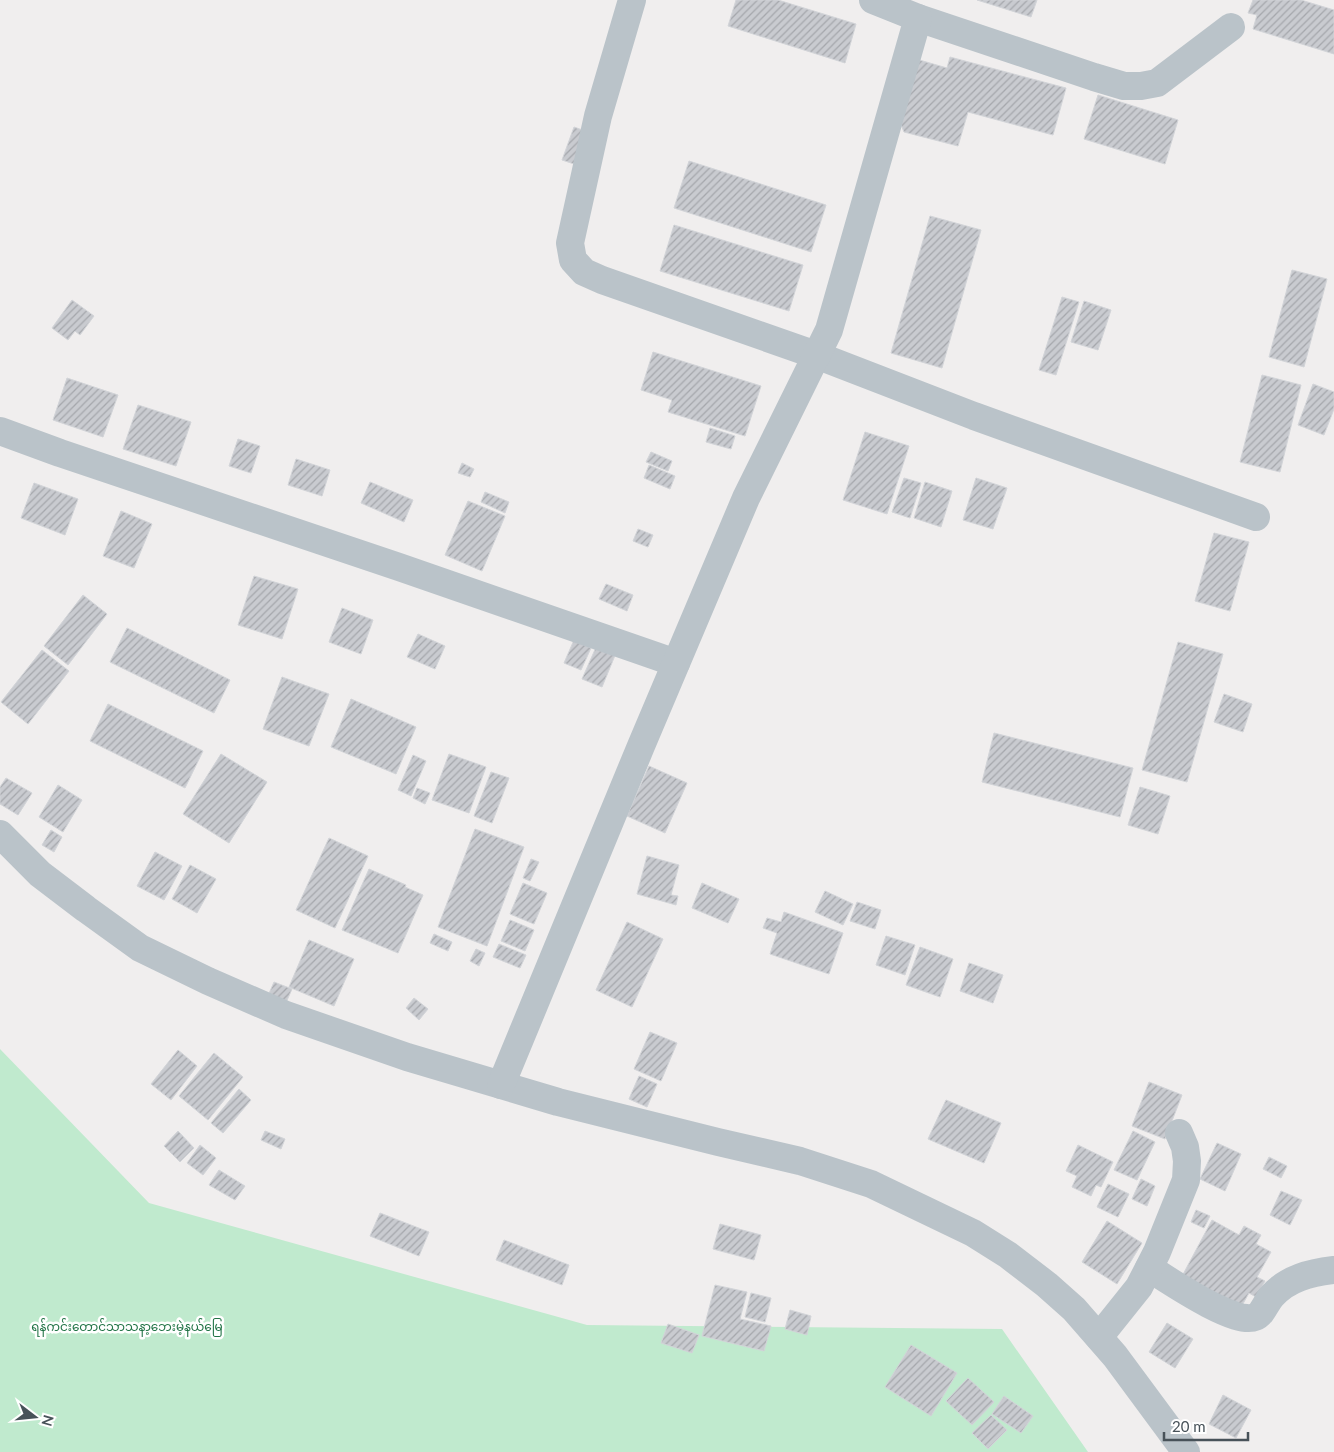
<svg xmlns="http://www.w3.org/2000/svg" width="1334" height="1452" viewBox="0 0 1334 1452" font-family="Lato,'Noto Sans Myanmar',sans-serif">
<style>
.park{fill:#c0eace}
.building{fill:url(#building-hatch);stroke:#d2d4d8}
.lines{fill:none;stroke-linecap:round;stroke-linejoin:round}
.street{stroke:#bac3c9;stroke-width:28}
.labels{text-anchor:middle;stroke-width:5;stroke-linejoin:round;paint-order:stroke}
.park-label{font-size:12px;fill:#207345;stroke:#fff}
</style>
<defs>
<pattern id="building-hatch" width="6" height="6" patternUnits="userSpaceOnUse" patternTransform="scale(1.25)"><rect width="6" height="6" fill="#c9cbd0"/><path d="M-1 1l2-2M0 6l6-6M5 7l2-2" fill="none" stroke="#a5a7ac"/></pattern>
</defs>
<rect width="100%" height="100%" fill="#f0eeee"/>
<path class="park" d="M0,1049L149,1203L587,1325L1002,1329L1088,1452H0Z"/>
<g class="building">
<path d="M736,0H778L856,24L845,63L728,26Z"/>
<path d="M977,0H1037L1031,17Z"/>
<path d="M1253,0H1301L1334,10V54L1253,29L1257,15L1248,13Z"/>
<path d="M950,57L1066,88L1053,135L968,112L958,146L904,132L899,120L916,59L947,68Z"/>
<path d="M1098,95L1178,120L1165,164L1084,139Z"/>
<path d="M574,127L588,132L577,165L562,160Z"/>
<path d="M689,161L826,205L811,252L674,208Z"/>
<path d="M930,216L981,230L942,368L891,353Z"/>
<path d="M674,225L803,265L789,311L660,271Z"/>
<path d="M1292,270L1327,279L1304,367L1269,357Z"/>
<path d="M1062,297L1079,302L1056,375L1039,370Z"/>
<path d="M72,300L94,316L80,335L75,331L68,340L52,328Z"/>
<path d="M1084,301L1111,310L1098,350L1071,342Z"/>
<path d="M653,352L761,386L745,436L668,412L672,400L641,390Z"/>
<path d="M1262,375L1301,385L1280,472L1240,462Z"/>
<path d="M67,378L118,395L103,437L53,420Z"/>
<path d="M1313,384L1334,392V409L1324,435L1298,425Z"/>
<path d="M138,405L191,422L176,466L123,449Z"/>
<path d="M710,428L735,436L731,449L706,442Z"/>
<path d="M865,432L909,446L887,514L843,500Z"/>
<path d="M238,439L260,446L251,473L229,466Z"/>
<path d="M651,452L672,461L668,471L646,462Z"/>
<path d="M296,459L330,470L322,496L288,485Z"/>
<path d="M462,463L474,469L470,477L458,473Z"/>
<path d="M649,465L675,476L670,489L644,478Z"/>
<path d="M904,478L921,483L910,518L892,512Z"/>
<path d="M976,478L1007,488L993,529L963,520Z"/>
<path d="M370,482L413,500L404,522L361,503Z"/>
<path d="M925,482L952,491L941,527L914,518Z"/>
<path d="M34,483L78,499L65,535L21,518Z"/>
<path d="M485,492L509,502L505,513L481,502Z"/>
<path d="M468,501L505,516L482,571L445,555Z"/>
<path d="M121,511L152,524L134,568L103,556Z"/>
<path d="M638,529L653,535L648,547L633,541Z"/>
<path d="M1214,533L1249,542L1230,611L1195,601Z"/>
<path d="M254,576L298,589L282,639L238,625Z"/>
<path d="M606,584L633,595L627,611L599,599Z"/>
<path d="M83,595L107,614L68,665L44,646Z"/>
<path d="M342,608L373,620L361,654L329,642Z"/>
<path d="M127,628L230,680L214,713L110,662Z"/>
<path d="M418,634L445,646L435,669L407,657Z"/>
<path d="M574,640L591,648L581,670L564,663Z"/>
<path d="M1178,642L1223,654L1187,782L1142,770Z"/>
<path d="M597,645L616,653L602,687L582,679Z"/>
<path d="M42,650L69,671L28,724L1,702Z"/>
<path d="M282,677L329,694L309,746L263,729Z"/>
<path d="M1224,694L1252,704L1243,732L1214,722Z"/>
<path d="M351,699L416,727L396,774L331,747Z"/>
<path d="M108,704L203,751L185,788L90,741Z"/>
<path d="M994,733L1133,768L1120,817L982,782Z"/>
<path d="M221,754L267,782L229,843L183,814Z"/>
<path d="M449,754L486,767L469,813L432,800Z"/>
<path d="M413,755L426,761L411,796L398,790Z"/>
<path d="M649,766L687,783L665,833L627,816Z"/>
<path d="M491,772L509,778L492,823L474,816Z"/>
<path d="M6,778L32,793L18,815L0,804V787Z"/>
<path d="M58,785L82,800L63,832L39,817Z"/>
<path d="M1140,787L1170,796L1158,834L1128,825Z"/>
<path d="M417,788L430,793L425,804L413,798Z"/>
<path d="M475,829L524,847L487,946L438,927Z"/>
<path d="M51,830L62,837L54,852L42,845Z"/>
<path d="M329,838L368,856L335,928L296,910Z"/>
<path d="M155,852L182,866L164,900L137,886Z"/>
<path d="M647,856L679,865L671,895L678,896L676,905L637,894Z"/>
<path d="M531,859L539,862L530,881L523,878Z"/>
<path d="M190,865L216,879L197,913L172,899Z"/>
<path d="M369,869L406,885L405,887L423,895L398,953L342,930Z"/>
<path d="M523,883L547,893L534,924L510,914Z"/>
<path d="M702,883L739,899L728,923L692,908Z"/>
<path d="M825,891L853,904L843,925L815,912Z"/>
<path d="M857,902L881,910L875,929L850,921Z"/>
<path d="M784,912L843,933L829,974L770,954L777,933L763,928L767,918L781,922Z"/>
<path d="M510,920L534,930L525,951L501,941Z"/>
<path d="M627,922L663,939L632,1007L596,990Z"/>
<path d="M434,934L452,942L448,951L430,943Z"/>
<path d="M886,936L915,945L905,975L876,965Z"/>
<path d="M309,940L354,959L334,1006L289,987Z"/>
<path d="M499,944L526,955L520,968L493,957Z"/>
<path d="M920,947L953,959L940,997L906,985Z"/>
<path d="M476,949L485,953L479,966L470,961Z"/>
<path d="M969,963L1003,975L993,1003L960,991Z"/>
<path d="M274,982L292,989L285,1005L267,998Z"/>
<path d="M414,998L428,1009L419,1020L406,1008Z"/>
<path d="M650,1032L677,1043L661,1081L634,1069Z"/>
<path d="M178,1050L197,1066L171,1100L151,1084Z"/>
<path d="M214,1053L243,1077L208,1120L179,1096Z"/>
<path d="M639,1076L657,1084L647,1107L629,1099Z"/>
<path d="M1149,1082L1182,1095L1165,1139L1132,1126Z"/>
<path d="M239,1089L251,1100L223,1133L211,1123Z"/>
<path d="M946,1100L1001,1123L984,1163L928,1139Z"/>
<path d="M178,1131L194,1148L180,1162L164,1146Z"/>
<path d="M265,1131L285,1139L281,1149L261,1140Z"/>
<path d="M1133,1131L1155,1142L1137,1180L1114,1170Z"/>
<path d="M1217,1143L1241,1154L1225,1191L1200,1179Z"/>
<path d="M200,1145L216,1158L203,1175L187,1163Z"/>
<path d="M1078,1145L1113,1162L1101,1187L1096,1185L1091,1196L1072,1187L1077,1176L1066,1171Z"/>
<path d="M1269,1157L1287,1166L1281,1178L1263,1169Z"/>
<path d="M219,1170L245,1186L235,1200L209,1185Z"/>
<path d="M1141,1179L1155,1186L1147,1206L1132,1199Z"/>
<path d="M1108,1184L1129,1194L1118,1217L1097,1207Z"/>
<path d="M1281,1191L1302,1200L1290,1225L1270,1215Z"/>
<path d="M1196,1210L1210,1216L1204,1228L1191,1222Z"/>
<path d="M380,1213L429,1232L419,1256L370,1236Z"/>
<path d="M1212,1220L1239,1235L1244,1226L1261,1235L1256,1244L1271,1252L1257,1277L1265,1281L1256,1297L1249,1293L1239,1311L1180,1280Z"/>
<path d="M1107,1221L1142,1243L1117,1284L1082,1262Z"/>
<path d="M720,1224L761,1235L754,1260L713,1249Z"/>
<path d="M504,1240L569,1265L562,1285L496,1260Z"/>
<path d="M715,1285L747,1292L740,1319L771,1326L764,1351L702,1336Z"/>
<path d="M751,1293L771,1298L765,1322L745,1317Z"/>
<path d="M790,1310L811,1316L807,1335L785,1329Z"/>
<path d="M1167,1323L1193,1339L1175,1368L1149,1352Z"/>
<path d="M668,1324L699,1335L692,1353L661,1343Z"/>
<path d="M911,1345L957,1373L931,1416L885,1387Z"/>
<path d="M968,1378L994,1402L972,1425L946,1401Z"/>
<path d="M1223,1395L1251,1410L1236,1438L1209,1424Z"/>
<path d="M1004,1396L1033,1416L1021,1433L992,1414Z"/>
<path d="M991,1415L1007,1430L988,1449L972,1433Z"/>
</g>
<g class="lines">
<g class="street">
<path d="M632,0L598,116L570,243L573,260L584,272L602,280L816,355L974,416L1256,517"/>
<path d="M918,18L1094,77L1124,86H1141L1157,83L1231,27"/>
<path d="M0,431L60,453L399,567L676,663"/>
<path d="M0,834L40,874L86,909L140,948L208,981L286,1015L407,1057L558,1102L718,1142L800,1161L871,1184L973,1233L1008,1255L1047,1285L1074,1309L1115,1356L1186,1452"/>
<path d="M501,1085L641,746L746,498L829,330L918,18L873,0"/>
<path d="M1149,1268C1168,1280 1235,1326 1255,1317C1263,1314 1266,1302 1272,1296C1288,1278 1310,1273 1334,1270"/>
<path d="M1099,1337L1139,1287L1157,1252L1186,1180L1187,1161L1185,1147L1179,1133"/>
</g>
</g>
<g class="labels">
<g class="park-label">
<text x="127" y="1331">ရန်ကင်းတောင်သာသနာ့ဘေးမဲ့နယ်မြေ</text>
</g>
</g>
<g transform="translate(35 1417) rotate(106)" stroke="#ffffff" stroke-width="4" paint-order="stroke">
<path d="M0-4L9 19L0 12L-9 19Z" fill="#485259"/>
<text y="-8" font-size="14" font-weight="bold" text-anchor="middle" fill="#485259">N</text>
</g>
<path d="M1164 1432v8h84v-8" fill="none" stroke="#485259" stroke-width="2.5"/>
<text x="1172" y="1432" font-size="15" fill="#485259" stroke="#ffffff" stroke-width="4" paint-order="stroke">20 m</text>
</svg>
